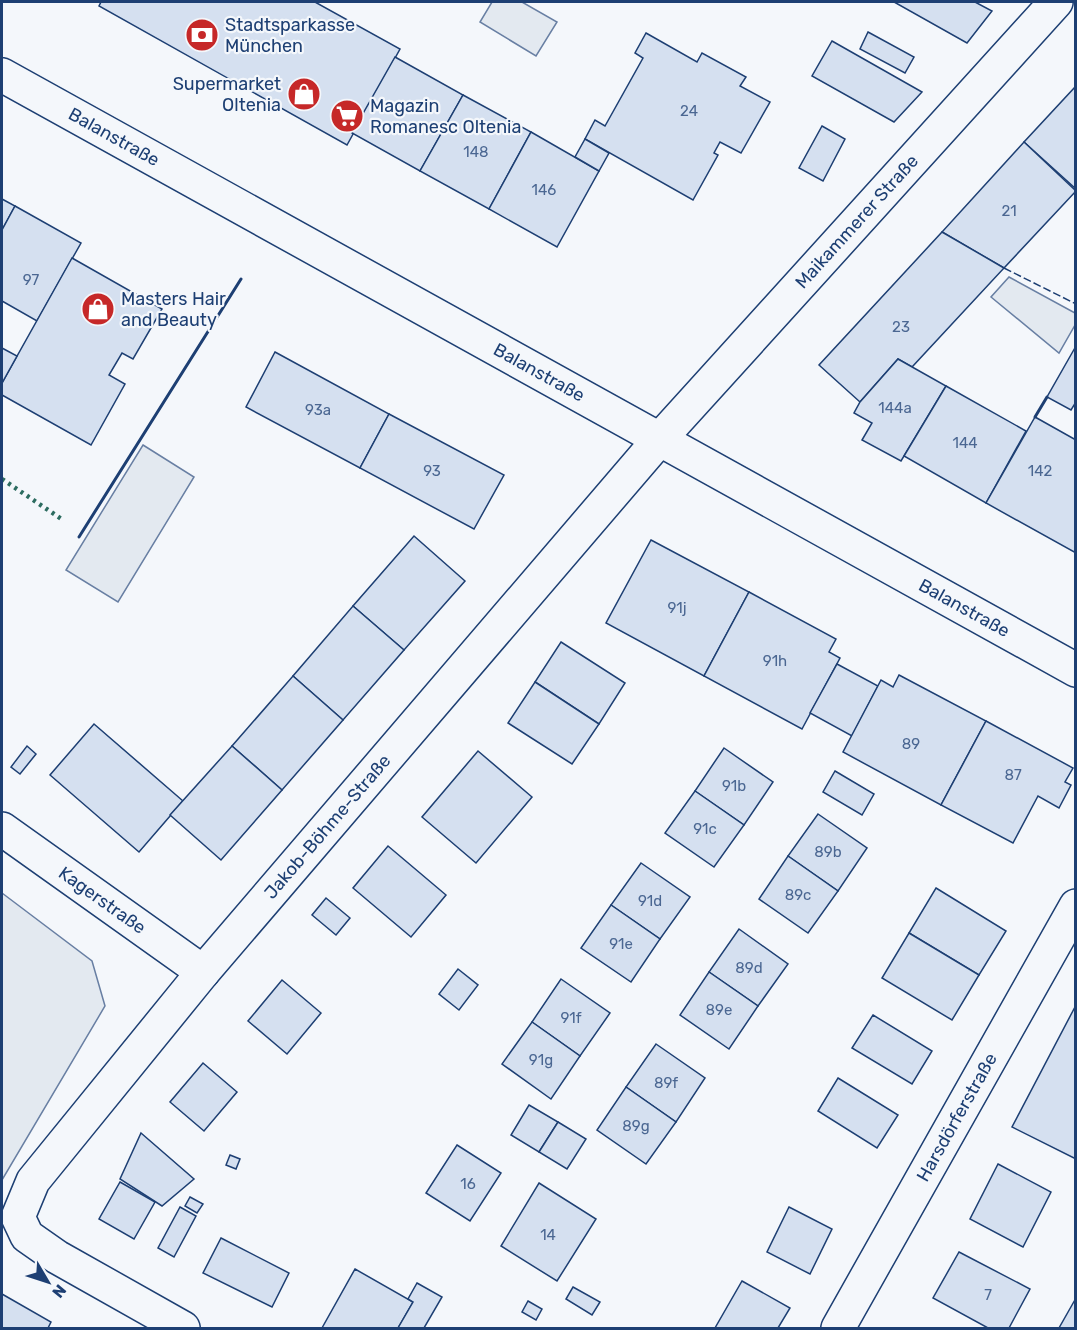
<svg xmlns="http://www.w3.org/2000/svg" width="1077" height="1330" viewBox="0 0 1077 1330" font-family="Rubik,sans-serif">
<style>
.green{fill:#e3e9f0;stroke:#687fa3;stroke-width:1.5}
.building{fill:#d5e0f0;stroke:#1d3f73;stroke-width:1.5}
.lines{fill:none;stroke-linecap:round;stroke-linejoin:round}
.street-casing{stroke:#1d3f73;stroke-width:36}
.secondary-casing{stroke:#1d3f73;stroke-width:36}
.street{stroke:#f4f7fb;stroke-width:33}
.secondary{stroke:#f4f7fb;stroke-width:33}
.hedge{stroke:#2c6c60;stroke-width:4.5;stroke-dasharray:3 4.5;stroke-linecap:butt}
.fence{stroke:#1d3f73;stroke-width:1.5;stroke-dasharray:8 3;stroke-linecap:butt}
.wall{stroke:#1d3f73;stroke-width:3}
.labels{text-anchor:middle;stroke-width:4.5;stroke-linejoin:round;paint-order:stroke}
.number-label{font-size:15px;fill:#4b6792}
.poi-label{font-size:18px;fill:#1d3f73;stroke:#f4f7fb;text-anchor:start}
.street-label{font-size:18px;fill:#1d3f73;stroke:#f4f7fb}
</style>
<rect width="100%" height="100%" fill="#f4f7fb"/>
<g class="green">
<path d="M492,2H522L557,22L536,56L480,22Z"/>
<path d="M1009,277L1075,313V325L1059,353L991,297Z"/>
<path d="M143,445L194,477L118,602L66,570Z"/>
<path d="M2,893L92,961L105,1006L2,1180Z"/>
</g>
<g class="building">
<path d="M101,2H315L400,49L347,145L99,6Z"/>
<path d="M894,2H975L992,11L967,43Z"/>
<path d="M868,32L914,57L905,73L860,49Z"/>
<path d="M646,33L697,62L702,53L746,77L740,86L770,102L741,153L720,142L714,153L718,155L693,200L585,139L595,120L605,126L643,58L635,53Z"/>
<path d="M832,41L922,92L894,122L812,76Z"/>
<path d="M395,57L463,95L420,171L352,133Z"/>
<path d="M1076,86V189L1024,142Z"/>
<path d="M463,95L531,132L489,209L420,171Z"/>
<path d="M822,126L845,139L823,181L799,168Z"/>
<path d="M531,132L599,171L557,247L489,209Z"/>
<path d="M585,139L609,153L599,171L575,157Z"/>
<path d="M1024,142L1076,191L1004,268L942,232Z"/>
<path d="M2,199L15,206L2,230Z"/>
<path d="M15,206L81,243L37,321L2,301V230Z"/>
<path d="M942,232L1004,268L912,367L898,359L860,402L819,365Z"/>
<path d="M72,258L162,309L133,359L122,353L109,375L125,384L91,445L2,395V383Z"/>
<path d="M1076,346V402L1071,410L1047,397Z"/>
<path d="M2,348L17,356L2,383Z"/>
<path d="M275,352L389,414L360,468L246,407Z"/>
<path d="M898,359L946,386L901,461L862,440L872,423L854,413L860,402Z"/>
<path d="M946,386L1026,431L986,503L904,456Z"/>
<path d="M389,414L504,475L474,529L360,468Z"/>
<path d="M1035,417L1076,440V553L986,503Z"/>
<path d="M414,536L465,581L404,650L353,606Z"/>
<path d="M651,540L749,592L704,676L606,623Z"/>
<path d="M749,592L836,639L829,652L840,658L802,729L704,676Z"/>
<path d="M353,606L404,650L343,720L293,676Z"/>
<path d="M561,642L625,683L599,724L535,682Z"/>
<path d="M837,664L878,686L852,736L810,713Z"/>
<path d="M899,675L986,721L941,805L843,752L881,680L893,687Z"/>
<path d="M293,676L343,720L282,790L232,746Z"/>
<path d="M535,682L599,724L572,764L508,723Z"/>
<path d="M986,721L1073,768L1065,782L1071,785L1059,808L1038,796L1013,843L941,805Z"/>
<path d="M94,724L183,801L139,852L50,775Z"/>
<path d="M27,746L36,754L20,774L11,767Z"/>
<path d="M232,746L282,790L221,860L170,815Z"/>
<path d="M724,748L773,782L744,825L695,791Z"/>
<path d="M478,751L532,797L476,863L422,817Z"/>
<path d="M835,771L874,794L862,815L823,792Z"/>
<path d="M695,791L744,825L714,867L665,833Z"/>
<path d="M818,814L867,848L838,891L788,856Z"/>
<path d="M388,846L446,895L411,937L353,888Z"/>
<path d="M788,856L838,891L808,933L759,899Z"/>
<path d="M641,863L690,897L660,939L611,905Z"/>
<path d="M936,888L1006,931L979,975L909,933Z"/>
<path d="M326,898L350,918L336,935L312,915Z"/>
<path d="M611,905L660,939L631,982L581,948Z"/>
<path d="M739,929L788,964L758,1006L709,972Z"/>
<path d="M909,933L979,975L952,1020L882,978Z"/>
<path d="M458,969L478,985L459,1010L439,994Z"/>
<path d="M709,972L758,1006L729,1049L680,1015Z"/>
<path d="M561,979L610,1013L580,1056L532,1022Z"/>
<path d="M282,980L321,1013L287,1054L248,1021Z"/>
<path d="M1076,1005V1159L1012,1127Z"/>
<path d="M873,1015L932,1051L912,1084L852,1048Z"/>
<path d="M532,1022L580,1056L551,1099L502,1064Z"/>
<path d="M656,1044L705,1078L676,1122L626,1087Z"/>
<path d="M203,1063L237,1092L204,1131L170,1102Z"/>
<path d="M838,1078L898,1115L877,1148L818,1111Z"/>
<path d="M626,1087L676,1122L646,1164L597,1130Z"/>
<path d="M529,1105L558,1122L539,1152L511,1135Z"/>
<path d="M558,1122L586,1139L567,1169L539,1152Z"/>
<path d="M141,1133L194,1179L162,1206L120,1179Z"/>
<path d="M457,1145L501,1173L470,1221L426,1193Z"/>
<path d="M230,1155L240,1159L236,1169L226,1165Z"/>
<path d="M998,1164L1051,1192L1023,1247L970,1219Z"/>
<path d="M120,1182L155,1202L134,1239L99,1219Z"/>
<path d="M539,1183L596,1219L557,1281L501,1246Z"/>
<path d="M190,1197L203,1204L197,1213L185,1206Z"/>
<path d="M180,1207L196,1216L174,1257L158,1248Z"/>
<path d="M789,1207L832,1229L810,1274L767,1252Z"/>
<path d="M221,1238L289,1273L272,1307L203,1273Z"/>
<path d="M959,1252L1030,1289L1009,1328H988L933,1298Z"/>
<path d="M355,1269L413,1302L398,1328H322Z"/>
<path d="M742,1281L790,1308L778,1328H715Z"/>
<path d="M417,1283L442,1297L424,1328H398L413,1302L408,1299Z"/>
<path d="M573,1287L600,1302L592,1315L566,1299Z"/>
<path d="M2,1294L51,1322L48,1328H2Z"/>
<path d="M1076,1298V1328H1059Z"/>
<path d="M528,1301L542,1309L536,1320L522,1312Z"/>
</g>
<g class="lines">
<g class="street-casing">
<g id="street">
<path id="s1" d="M2,829L203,972"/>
<path id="s2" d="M183,1328L57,1257L27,1236L18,1217L33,1181L203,972L658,441L1056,2"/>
<path id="s3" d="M838,1328L1076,906"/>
</g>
</g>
<g class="secondary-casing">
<g id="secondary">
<path id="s4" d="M2,75L1076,670"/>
</g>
</g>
<use href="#street" class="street"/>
<use href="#secondary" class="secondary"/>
<path class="hedge" d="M2,479L63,520"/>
<path class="fence" d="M1004,268L1076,304"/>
<g class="wall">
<path d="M1035,417L1047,397"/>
<path d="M79,537L241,279"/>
</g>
</g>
<defs>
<g id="bank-disc" transform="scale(1.725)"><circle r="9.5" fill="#c62828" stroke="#f4f7fb"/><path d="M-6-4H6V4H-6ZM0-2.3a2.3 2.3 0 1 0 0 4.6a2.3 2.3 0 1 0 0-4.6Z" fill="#fff"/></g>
<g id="shop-disc" transform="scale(1.725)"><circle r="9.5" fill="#c62828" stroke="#f4f7fb"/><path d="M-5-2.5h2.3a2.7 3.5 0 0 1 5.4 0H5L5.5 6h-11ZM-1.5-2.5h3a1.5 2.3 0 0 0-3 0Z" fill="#fff"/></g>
<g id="supermarket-disc" transform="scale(1.725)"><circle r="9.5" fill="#c62828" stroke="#f4f7fb"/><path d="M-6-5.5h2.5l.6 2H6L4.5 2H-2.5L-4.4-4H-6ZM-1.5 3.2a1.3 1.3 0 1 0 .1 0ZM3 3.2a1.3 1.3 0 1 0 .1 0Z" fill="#fff"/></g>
</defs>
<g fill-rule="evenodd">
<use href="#bank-disc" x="202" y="35"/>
<use href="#shop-disc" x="304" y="94"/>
<use href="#supermarket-disc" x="347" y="116"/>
<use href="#shop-disc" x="98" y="309"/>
</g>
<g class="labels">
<g class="number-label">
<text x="689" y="116">24</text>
<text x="476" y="157">148</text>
<text x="544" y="195">146</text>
<text x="1009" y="216">21</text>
<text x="31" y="285">97</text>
<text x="901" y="332">23</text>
<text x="895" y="413">144a</text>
<text x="318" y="415">93a</text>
<text x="965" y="448">144</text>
<text x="432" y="476">93</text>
<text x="1040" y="476">142</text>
<text x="677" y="613">91j</text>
<text x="775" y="666">91h</text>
<text x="911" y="749">89</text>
<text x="1013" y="780">87</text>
<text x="734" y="791">91b</text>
<text x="705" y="834">91c</text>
<text x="828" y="857">89b</text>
<text x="798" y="900">89c</text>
<text x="650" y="906">91d</text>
<text x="621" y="949">91e</text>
<text x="749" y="973">89d</text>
<text x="719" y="1015">89e</text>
<text x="571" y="1023">91f</text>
<text x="541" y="1065">91g</text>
<text x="666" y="1088">89f</text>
<text x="636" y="1131">89g</text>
<text x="468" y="1189">16</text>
<text x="548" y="1240">14</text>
<text x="988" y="1300">7</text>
</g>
<g class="poi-label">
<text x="225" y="31">Stadtsparkasse<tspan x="225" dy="21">München</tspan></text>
<text x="281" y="90" text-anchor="end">Supermarket<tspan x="281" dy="21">Oltenia</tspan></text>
<text x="370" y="112">Magazin<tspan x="370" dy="21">Romanesc Oltenia</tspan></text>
<text x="121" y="305">Masters Hair<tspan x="121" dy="21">and Beauty</tspan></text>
</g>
<g class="street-label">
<text dy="6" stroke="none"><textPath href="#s4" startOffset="128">Balanstraße</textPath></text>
<text dy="6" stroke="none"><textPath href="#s2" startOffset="1506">Maikammerer Straße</textPath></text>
<text dy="6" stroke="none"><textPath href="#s4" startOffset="614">Balanstraße</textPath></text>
<text dy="6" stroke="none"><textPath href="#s4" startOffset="1100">Balanstraße</textPath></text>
<text dy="6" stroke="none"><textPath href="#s2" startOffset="702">Jakob-Böhme-Straße</textPath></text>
<text dy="6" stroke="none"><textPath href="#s1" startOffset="123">Kagerstraße</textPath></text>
<text dy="6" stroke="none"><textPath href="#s3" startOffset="242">Harsdörferstraße</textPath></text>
</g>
</g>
<rect width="1077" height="1330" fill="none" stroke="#1d3f73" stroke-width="6"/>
<g transform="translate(48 1282) rotate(129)" stroke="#f4f7fb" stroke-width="4.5" paint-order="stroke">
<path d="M0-4.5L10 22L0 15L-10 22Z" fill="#1d3f73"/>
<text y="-9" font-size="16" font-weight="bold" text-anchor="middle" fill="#1d3f73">N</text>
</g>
</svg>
